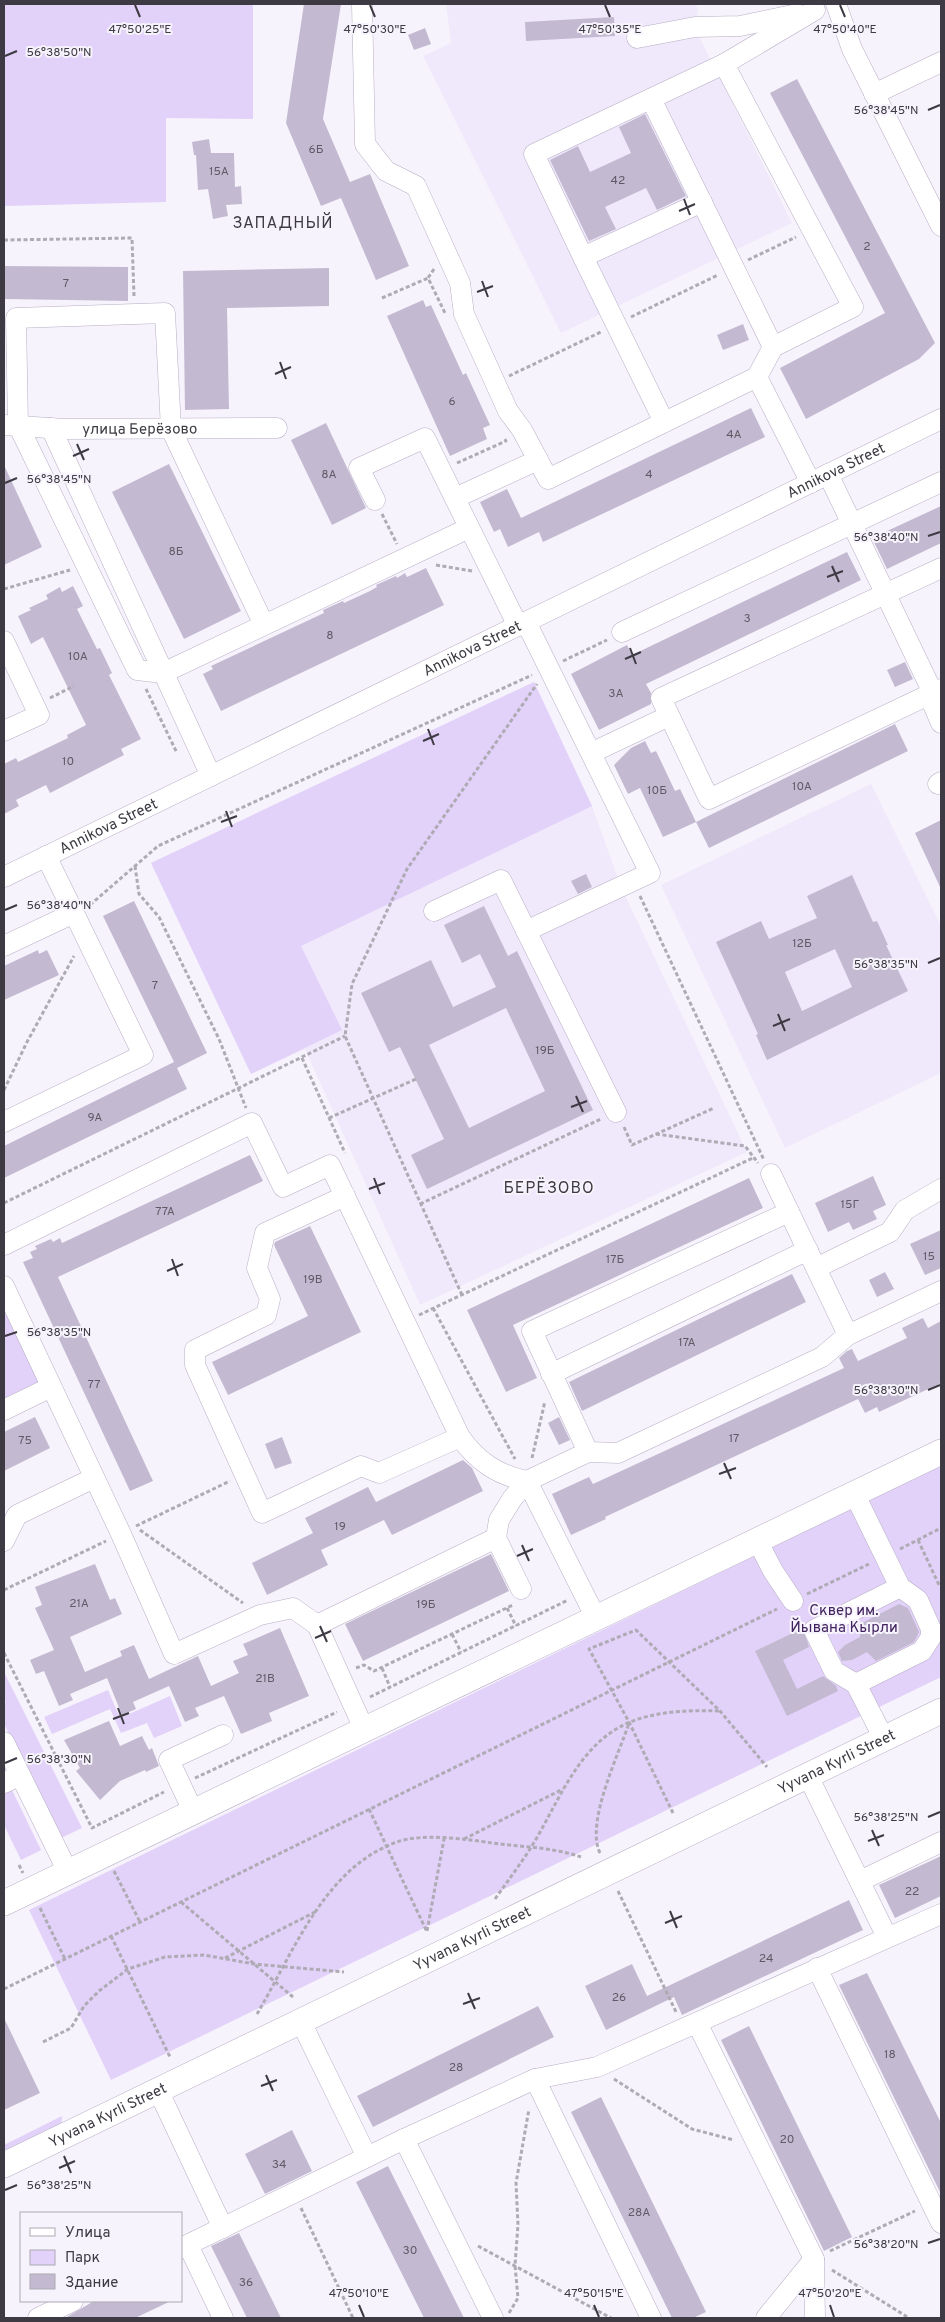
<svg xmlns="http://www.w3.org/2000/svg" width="945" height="2322" viewBox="0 0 945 2322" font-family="Overpass,sans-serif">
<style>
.built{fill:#f0e8fb}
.green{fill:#e2d1f9}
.building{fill:#c3bad1;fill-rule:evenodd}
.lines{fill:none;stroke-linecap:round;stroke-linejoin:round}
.minor-casing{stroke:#b7aec5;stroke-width:21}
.major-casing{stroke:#b7aec5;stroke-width:26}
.path{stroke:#afabb4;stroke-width:3;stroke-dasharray:4 2.5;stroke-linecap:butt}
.minor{stroke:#fff;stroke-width:20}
.major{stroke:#fff;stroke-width:25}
.ticks{fill:none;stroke:#3e3a43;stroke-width:2}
.labels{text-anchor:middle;stroke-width:4;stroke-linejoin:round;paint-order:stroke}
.number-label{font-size:12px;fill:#5f5a66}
.street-label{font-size:15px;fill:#3e3a43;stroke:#f7f3fc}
.park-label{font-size:15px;fill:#40235e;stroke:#f7f3fc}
.neighbourhood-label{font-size:16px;letter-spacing:1px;fill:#3e3a43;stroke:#f7f3fc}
.ticks-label{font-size:12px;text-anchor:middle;fill:#3e3a43;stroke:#f7f3fc;stroke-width:4;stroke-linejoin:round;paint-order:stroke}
</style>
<rect width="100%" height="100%" fill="#f7f3fc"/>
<g class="built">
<path d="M446,4H695L698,9L695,28L792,223L561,333L423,56L451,43Z"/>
<path d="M534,682L592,806L621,887L747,1152L420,1305L305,1049L251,1074L151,863Z"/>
<path d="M871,784L941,926V1073L785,1148L661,885Z"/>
</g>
<g class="green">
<path d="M4,4H253V119L166,118V202L4,206Z"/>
<path d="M534,682L592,806L301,946L342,1030L251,1074L151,863Z"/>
<path d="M4,1314L12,1318L43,1383L4,1402Z"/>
<path d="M941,1465V1677L111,2080L29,1910Z"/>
<path d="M4,1672L82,1828L61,1838L4,1724V1703L6,1702L4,1698Z"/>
<path d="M108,1690L120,1718L170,1696L182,1726L154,1738L147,1723L121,1733L110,1709L52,1734L44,1717Z"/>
<path d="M4,1787L12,1790L41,1850L21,1860L4,1825Z"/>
<path d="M62,2116L61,2129L4,2157V2145Z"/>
</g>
<g class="building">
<path d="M304,4H341L323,119L350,182L370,174L409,266L376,280L341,198L321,206L286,123Z"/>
<path d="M614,17L615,36L526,41L525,22Z"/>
<path d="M425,28L431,44L414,50L408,35Z"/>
<path d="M797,79L935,343L919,359L806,419L780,368L885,313L770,93Z"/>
<path d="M645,114L686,196L657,210L646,188L605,207L616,229L589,241L550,160L578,146L590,172L631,153L619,127Z"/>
<path d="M209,139L211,153H234L235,187L241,186L242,204L226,205L228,216L213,219L208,189L198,190L196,155H194L192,142Z"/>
<path d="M4,266L128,267V301L4,299Z"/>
<path d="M329,268V306L227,308L229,409L185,410L183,271Z"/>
<path d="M423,300L426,307L431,305L463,375L466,373L490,425L483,428L487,439L450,456L387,316Z"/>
<path d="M743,324L749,340L723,350L717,335Z"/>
<path d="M751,408L765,437L543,542L539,532L508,547L500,529L494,532L480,502L507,489L521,518Z"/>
<path d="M326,423L366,508L332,525L291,440Z"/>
<path d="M169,464L241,611L184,639L112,492Z"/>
<path d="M4,465L42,547L4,565Z"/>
<path d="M941,506V543L887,569L872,538Z"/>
<path d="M847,552L861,580L646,684L651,693V704L599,730L571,674L627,645L632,655Z"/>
<path d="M426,568L444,605L221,711L203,674L213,669L211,666L324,613L323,610L343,601L344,603L370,591L377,587L376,585L396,576L397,578L405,573L407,577Z"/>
<path d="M73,586L83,606L77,609L97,649L100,648L112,673L109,675L141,739L121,749L124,755L50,793L46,785L16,800L19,806L4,814V764L16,758L18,762L68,738L67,735L86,725L43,637L31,644L18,616L31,610L29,608L48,599L46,595L60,587L62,592Z"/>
<path d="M905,662L913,679L895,687L887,670Z"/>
<path d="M895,724L908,751L709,848L696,822Z"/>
<path d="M645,741L651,753L656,751L675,791L680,789L696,822L663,837L640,788L628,794L614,765L631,748Z"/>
<path d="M941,820V889L915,833Z"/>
<path d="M586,874L592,887L578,894L571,881Z"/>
<path d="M852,875L873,922L877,921L888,945H886L908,991L767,1060L756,1035L758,1034L716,942L761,921L769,939L817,918L807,896ZM835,949L852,987L802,1011L785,972Z"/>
<path d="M134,901L207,1053L177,1068L187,1089L4,1178V1146L174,1062L103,916Z"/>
<path d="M484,906L508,956L517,951L593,1110L427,1189L411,1155L444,1139L400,1047L389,1052L361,993L431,960L453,1007L496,987L480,954L462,963L444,925ZM506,1008L545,1091L469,1128L429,1045Z"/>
<path d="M38,950L39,954L47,950L59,975L4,1000V966Z"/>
<path d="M250,1155L263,1181L58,1277L153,1481L130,1491L23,1262L33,1258L30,1252L37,1249L35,1246L51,1239L53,1242L60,1238L62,1243Z"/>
<path d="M873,1176L886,1205L873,1211L877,1219L853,1230L849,1222L828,1232L815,1203Z"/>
<path d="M749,1178L763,1208L513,1325L537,1378L506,1392L467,1310Z"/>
<path d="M310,1226L361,1332L228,1395L212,1362L308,1316L274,1245L275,1242Z"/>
<path d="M941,1230V1268L925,1275L910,1244Z"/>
<path d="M885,1272L894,1289L877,1297L869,1280Z"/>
<path d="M792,1274L806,1302L582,1411L569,1382Z"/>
<path d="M923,1318L928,1328L941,1321V1383L879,1412L877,1407L865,1413L858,1399L605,1517L606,1519L571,1535L552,1494L589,1477L593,1484L844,1368L839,1358L847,1351L852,1349L858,1361L907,1338L902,1328Z"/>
<path d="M35,1417L50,1448L4,1471V1432Z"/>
<path d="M559,1417L570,1440L559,1445L548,1423Z"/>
<path d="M282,1437L292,1463L275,1469L265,1444Z"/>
<path d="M463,1460L472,1468L483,1491L392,1535L384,1520L321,1550L328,1565L267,1595L252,1563L313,1533L305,1518L368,1487L376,1502Z"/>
<path d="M491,1554L509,1591L363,1661L345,1624Z"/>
<path d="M95,1564L110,1600L115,1598L122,1614L70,1637L85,1672L122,1656L120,1651L134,1645L149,1679L198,1656L211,1686L239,1673L233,1661L248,1655L243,1644L280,1628L309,1696L269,1713L272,1721L241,1734L224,1696L195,1708L199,1716L185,1722L169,1686L133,1702L136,1709L122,1715L107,1678L70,1694L73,1700L59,1706L44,1671L36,1674L30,1660L54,1650L35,1608L42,1605L35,1587Z"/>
<path d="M899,1604L908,1608L919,1632L914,1642L876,1661L867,1652L852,1660L842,1661L838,1652L845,1645L860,1637V1624Z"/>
<path d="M803,1628L809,1647L783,1660L797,1689L823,1676L836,1686L838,1691L787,1716L755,1651Z"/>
<path d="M109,1721L120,1746L142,1736L149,1750L152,1748L159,1766L146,1772L145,1770L120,1781L100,1800L76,1771L80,1768L64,1740Z"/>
<path d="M941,1856V1896L895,1918L879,1885Z"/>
<path d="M849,1900L863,1930L682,2015L674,1997L606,2030L585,1986L632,1964L647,1996Z"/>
<path d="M867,1973L941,2123V2194L839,1985Z"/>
<path d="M538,2006L554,2037L373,2127L357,2096Z"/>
<path d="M4,2018L40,2093L4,2110Z"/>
<path d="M749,2026L852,2237L824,2251L721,2040Z"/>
<path d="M601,2097L706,2312L693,2318H672L571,2112Z"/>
<path d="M292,2130L312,2171L265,2194L245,2154Z"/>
<path d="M388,2166L464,2318H424L356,2182Z"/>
<path d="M239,2233L281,2318H247L211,2246Z"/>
<path d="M94,2301H171L135,2318H65Z"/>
</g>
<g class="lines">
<g class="minor-casing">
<g id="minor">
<path d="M362,4L365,144L386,171L416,186L460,283L464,314L508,411L522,430L538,460L455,498"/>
<path d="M836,4L852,49L941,226"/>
<path d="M637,38L695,27L740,26L797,14"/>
<path d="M874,94L941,62"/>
<path d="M651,99L773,347"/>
<path d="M702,202L583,257L534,154L724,64"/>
<path d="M583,257L664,422"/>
<path id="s1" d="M4,425L64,429L277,428"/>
<path d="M51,428L211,776"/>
<path d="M538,460L548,479L757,377"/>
<path d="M828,474L933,693"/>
<path d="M811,483L757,377L773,347L853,307L724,64L815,10"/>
<path d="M375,500L359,468L425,438L518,626"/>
<path d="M941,568L661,698L709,799L941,689"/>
<path d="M264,625L171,429L165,313L16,318L18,425L137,670L163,673L469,528"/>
<path d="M622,632L941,482"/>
<path d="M4,641L39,715L4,731"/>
<path d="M929,695L941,723"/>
<path d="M591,753L669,716"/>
<path d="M938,784L941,782"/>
<path id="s2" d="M4,877L941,419"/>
<path d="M434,911L501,880L616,1112"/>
<path d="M526,931L650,873L526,622"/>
<path d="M4,946L74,913L46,856"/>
<path d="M4,1122L143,1055L74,913"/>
<path d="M771,1174L848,1335"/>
<path d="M345,1196L265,1233L257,1268L270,1299L266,1315L195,1350V1365L262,1513L361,1466L379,1473L460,1437"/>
<path d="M4,1245L252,1123L283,1187L330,1165L460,1437C477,1461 497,1475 527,1481L596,1618"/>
<path d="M816,1268L890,1232L905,1210L941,1189"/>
<path d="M4,1286L121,1534L174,1654L260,1615L293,1608L317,1625L364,1729"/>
<path d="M551,1374L808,1250"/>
<path d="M4,1410L51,1387"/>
<path d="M588,1452L532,1331L789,1212"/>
<path d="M854,1493L900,1587L918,1600L931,1629V1637L922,1651L856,1684L884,1739"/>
<path d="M757,1540L773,1571L793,1601"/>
<path d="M4,1541L17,1515L94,1478"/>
<path d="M521,1589L496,1538L499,1520L512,1499L527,1481L588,1452L618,1453L822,1357L848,1335L941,1291"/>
<path d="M317,1625L496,1538"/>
<path d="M856,1684L834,1671L814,1630L900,1587"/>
<path d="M4,1742L68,1872"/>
<path d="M808,1776L887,1937"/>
<path d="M4,1783L20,1775"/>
<path d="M193,1811L169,1760L223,1735"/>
<path d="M860,1881L941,1842"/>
<path d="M817,1968L941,2223"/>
<path d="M301,2022L367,2157"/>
<path d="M697,2023L814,2259L815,2318"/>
<path d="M535,2079L651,2318"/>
<path d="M158,2090L223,2228"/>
<path d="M404,2139L493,2318"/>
<path d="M188,2245L223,2318"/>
<path d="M181,2248L404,2139L535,2079L597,2067L941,1914"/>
<path d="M38,2318L73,2301"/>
<path d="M766,2318L814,2259"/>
</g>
</g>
<g class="major-casing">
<g id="major">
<path d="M4,1903L941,1452"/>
<path id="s3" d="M4,2165L941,1711"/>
</g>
</g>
<g class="path">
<path d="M4,240L132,238L134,296"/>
<path d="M748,260L796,237"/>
<path d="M434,269L428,278L445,313"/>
<path d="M382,298L428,278"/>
<path d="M631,317L718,275"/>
<path d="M509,376L601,332"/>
<path d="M457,463L506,441L504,438"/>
<path d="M382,514L397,544"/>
<path d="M436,565L472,571"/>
<path d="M4,589L70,570"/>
<path d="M563,661L607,640"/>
<path d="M146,689L177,753"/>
<path d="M50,698L74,686"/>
<path d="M135,866L139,894L159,917L219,1039L246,1108"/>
<path d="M640,896L764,1160"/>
<path d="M90,905L158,846L532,675"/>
<path d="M302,1058L345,1153"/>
<path d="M4,1090L27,1042L74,956"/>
<path d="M329,1118L416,1079"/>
<path d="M624,1127L632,1145L714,1108"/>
<path d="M656,1134L745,1146L758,1163"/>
<path d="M4,1203L345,1036"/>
<path d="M420,1204L601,1119"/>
<path d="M462,1295L345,1036L352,984L407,869L537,684"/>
<path d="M433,1308L515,1459"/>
<path d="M419,1315L753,1158"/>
<path d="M532,1458L545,1401"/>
<path d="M136,1526L230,1481"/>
<path d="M140,1530L243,1603"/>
<path d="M918,1540L939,1585H941"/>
<path d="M900,1549L941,1528"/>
<path d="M4,1590L106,1541"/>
<path d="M807,1594L869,1564"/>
<path d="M507,1608L516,1626"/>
<path d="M452,1634L461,1652"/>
<path d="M4,1653L92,1828L164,1792"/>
<path d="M356,1668L364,1665L374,1671L513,1605"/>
<path d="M382,1668L390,1687"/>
<path d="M370,1697L568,1600"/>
<path d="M195,1778L337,1712"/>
<path d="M369,1809L427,1932"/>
<path d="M673,1813L629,1722L589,1649L636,1630L720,1711L767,1767"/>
<path d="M464,1839L563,1789"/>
<path d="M600,1853C585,1823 619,1754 629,1723"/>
<path d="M19,1865L23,1873"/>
<path d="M114,1871L140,1922"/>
<path d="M618,1891L677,2014"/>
<path d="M495,1899C507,1882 519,1866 530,1849C558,1805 577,1744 630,1722C658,1711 690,1710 720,1711"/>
<path d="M181,1902L293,1997"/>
<path d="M40,1908L65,1959"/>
<path d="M427,1931L444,1839"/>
<path d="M111,1936L170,2057"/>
<path d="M225,1958L315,1912"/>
<path d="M4,1989L777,1609"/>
<path d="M257,2014C293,1953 325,1867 397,1842C420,1833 467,1839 492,1843C522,1847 552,1847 581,1857"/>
<path d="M43,2042L71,2028L84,2006L99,1991L128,1969L165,1957L204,1955L254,1964L344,1972"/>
<path d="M614,2079L692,2129L734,2140"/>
<path d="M301,2208L353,2318"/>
<path d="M478,2246L611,2318"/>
<path d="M830,2251L915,2211"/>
<path d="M832,2270L909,2318"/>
<path d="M509,2313L518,2298L515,2265L518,2225L516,2183L529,2109"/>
</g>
<use href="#minor" class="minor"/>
<use href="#major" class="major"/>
</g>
<path class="ticks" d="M135,5L140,17M370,5L375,17M605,5L610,17M840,5L845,17M5,56L17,51M928,110L940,105M684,199L690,215M679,211L695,204M482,281L488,297M477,292L493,286M280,362L286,379M275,374L291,367M77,444L84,460M73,456L89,449M5,483L17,478M928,536L940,532M832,566L839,582M827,577L843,571M630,648L636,664M625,659L641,652M428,729L434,745M423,741L439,734M226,811L232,827M221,822L237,816M5,910L17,905M928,963L940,958M778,1014L785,1031M773,1026L790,1019M576,1096L583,1112M571,1107L587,1101M374,1178L380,1194M369,1189L385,1183M172,1259L178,1276M167,1271L183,1264M5,1336L17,1332M928,1390L940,1385M724,1463L731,1479M719,1474L736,1468M522,1545L529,1561M517,1556L533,1549M320,1626L327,1642M315,1638L331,1631M118,1708L124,1724M113,1719L129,1713M5,1763L17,1758M928,1817L940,1812M872,1830L879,1846M868,1841L884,1835M670,1911L677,1928M665,1923L682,1916M468,1993L475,2009M463,2004L480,1998M266,2075L273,2091M261,2086L277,2080M64,2156L71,2173M59,2168L75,2161M5,2190L17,2185M928,2243L940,2239M359,2305L364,2317M594,2305L599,2317M830,2305L834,2317"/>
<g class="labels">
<g class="number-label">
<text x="316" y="153">6Б</text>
<text x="219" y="175">15А</text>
<text x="618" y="184">42</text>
<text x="867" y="250">2</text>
<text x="66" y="287">7</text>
<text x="452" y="405">6</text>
<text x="734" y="438">4А</text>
<text x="329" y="478">8А</text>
<text x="649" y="478">4</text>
<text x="176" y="555">8Б</text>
<text x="747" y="622">3</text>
<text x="330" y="639">8</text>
<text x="78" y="660">10А</text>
<text x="616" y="697">3А</text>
<text x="68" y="765">10</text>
<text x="802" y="790">10А</text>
<text x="657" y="794">10Б</text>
<text x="802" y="947">12Б</text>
<text x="155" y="989">7</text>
<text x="545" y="1054">19Б</text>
<text x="95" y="1121">9А</text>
<text x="850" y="1208">15Г</text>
<text x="165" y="1215">77А</text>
<text x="929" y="1260">15</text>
<text x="615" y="1263">17Б</text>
<text x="313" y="1283">19В</text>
<text x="687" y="1346">17А</text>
<text x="94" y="1388">77</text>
<text x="734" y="1442">17</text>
<text x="25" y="1444">75</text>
<text x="340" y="1530">19</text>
<text x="79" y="1607">21А</text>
<text x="426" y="1608">19Б</text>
<text x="265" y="1682">21В</text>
<text x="912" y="1895">22</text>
<text x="766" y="1962">24</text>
<text x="619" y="2001">26</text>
<text x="890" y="2058">18</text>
<text x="456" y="2071">28</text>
<text x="787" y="2143">20</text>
<text x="279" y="2168">34</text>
<text x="639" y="2216">28А</text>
<text x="410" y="2254">30</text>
<text x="246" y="2286">36</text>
</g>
<g class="street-label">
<text dy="5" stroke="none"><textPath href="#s1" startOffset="136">улица Берёзово</textPath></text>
<text dy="5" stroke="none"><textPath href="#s2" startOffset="926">Annikova Street</textPath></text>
<text dy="5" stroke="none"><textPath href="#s2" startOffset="521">Annikova Street</textPath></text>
<text dy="5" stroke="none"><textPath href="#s2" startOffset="116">Annikova Street</textPath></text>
<text dy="5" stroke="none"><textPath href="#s3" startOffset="925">Yyvana Kyrli Street</textPath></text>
<text dy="5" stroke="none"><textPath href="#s3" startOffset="520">Yyvana Kyrli Street</textPath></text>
<text dy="5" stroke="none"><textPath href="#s3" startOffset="115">Yyvana Kyrli Street</textPath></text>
</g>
<g class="park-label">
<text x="844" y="1615">Сквер им.<tspan x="844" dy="17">Йывана Кырли</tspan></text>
</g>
<g class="neighbourhood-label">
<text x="283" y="228">ЗАПАДНЫЙ</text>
<text x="549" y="1193">БЕРЁЗОВО</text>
</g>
</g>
<g class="ticks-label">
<text x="140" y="33">47°50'25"E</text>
<text x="375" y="33">47°50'30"E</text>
<text x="610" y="33">47°50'35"E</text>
<text x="845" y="33">47°50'40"E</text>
<text x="59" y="56">56°38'50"N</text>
<text x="886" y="114">56°38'45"N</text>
<text x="59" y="483">56°38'45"N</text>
<text x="886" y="541">56°38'40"N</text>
<text x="59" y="909">56°38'40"N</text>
<text x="886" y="968">56°38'35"N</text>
<text x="59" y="1336">56°38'35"N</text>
<text x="886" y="1394">56°38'30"N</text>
<text x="59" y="1763">56°38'30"N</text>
<text x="886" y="1821">56°38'25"N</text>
<text x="59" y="2189">56°38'25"N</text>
<text x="886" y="2248">56°38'20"N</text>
<text x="359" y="2297">47°50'10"E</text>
<text x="594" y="2297">47°50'15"E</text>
<text x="830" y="2297">47°50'20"E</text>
</g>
<rect width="945" height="2322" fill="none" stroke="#3e3a43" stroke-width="10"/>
<rect x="20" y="2212" width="162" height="90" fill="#f7f3fc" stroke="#ada9b2"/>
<rect x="30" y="2228" width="25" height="8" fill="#ffffff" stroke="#ada9b2"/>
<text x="65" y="2237" font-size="15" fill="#3e3a43">Улица</text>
<rect x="30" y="2250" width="25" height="15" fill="#e2d1f9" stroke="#ada9b2"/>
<text x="65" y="2262" font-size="15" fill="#3e3a43">Парк</text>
<rect x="30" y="2274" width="25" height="15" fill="#c3bad1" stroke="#ada9b2"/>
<text x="65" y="2287" font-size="15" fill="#3e3a43">Здание</text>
</svg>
